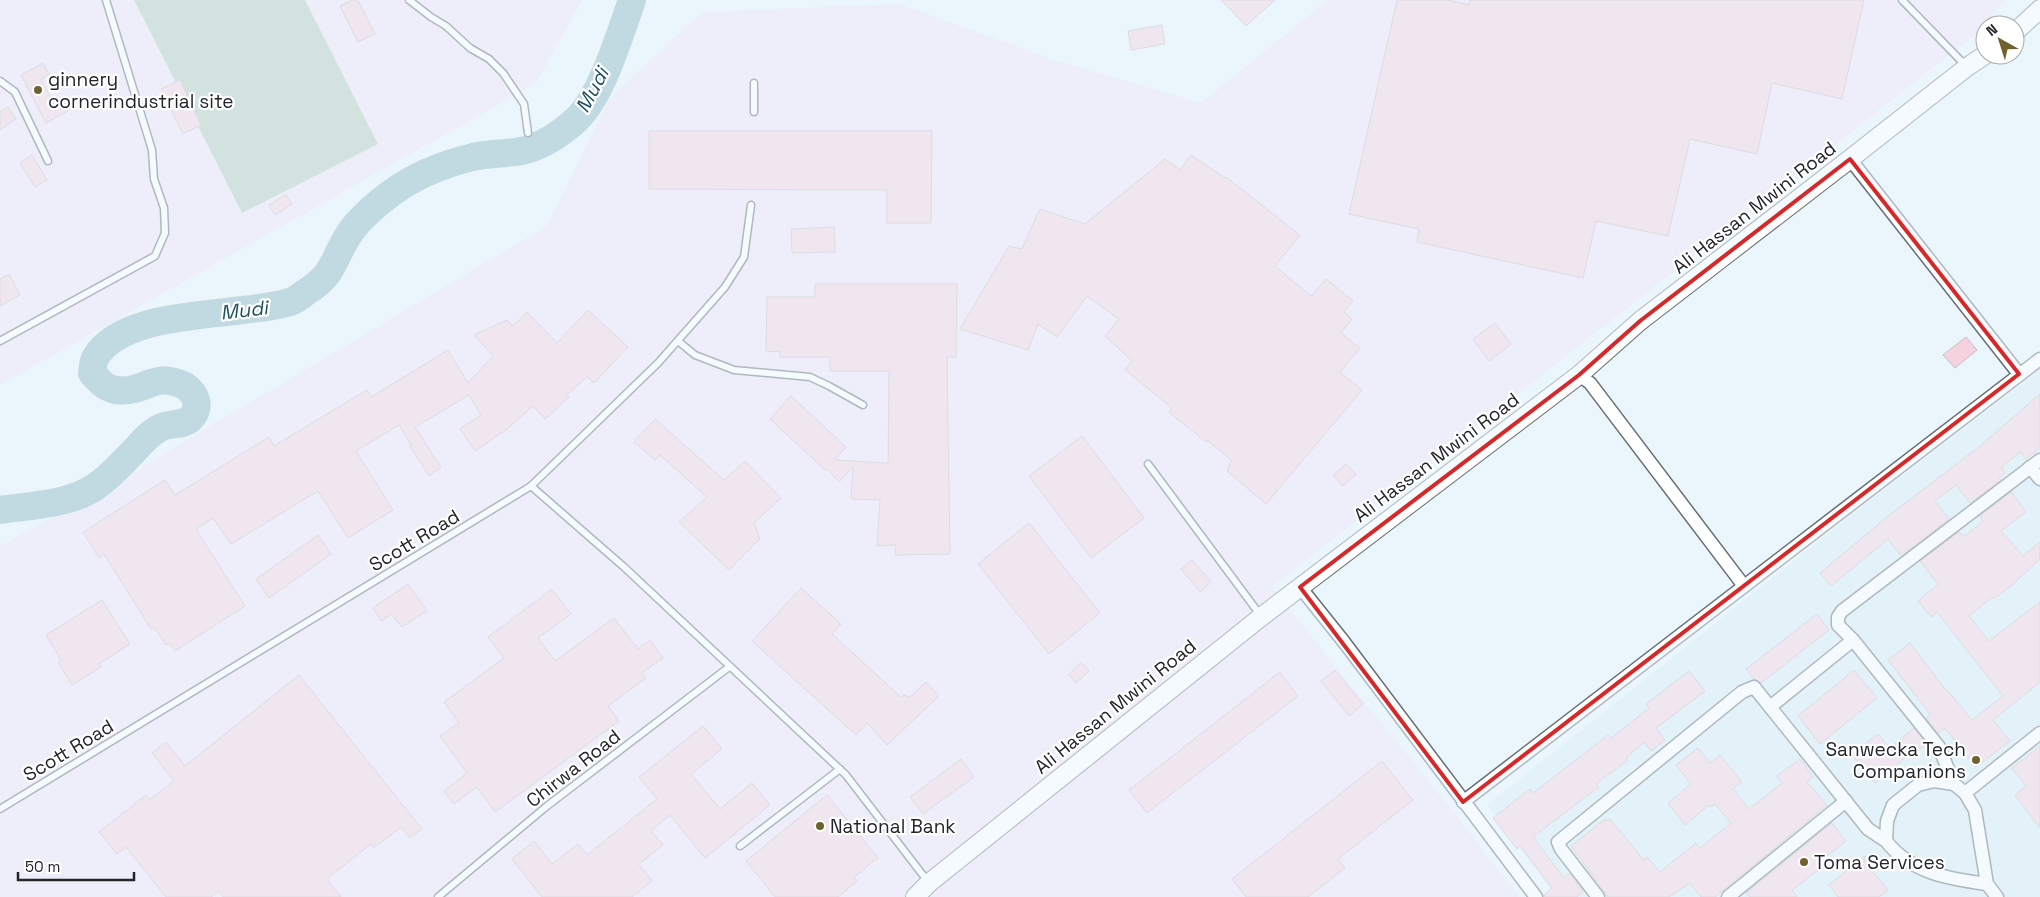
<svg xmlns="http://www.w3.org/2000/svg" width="2040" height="897" viewBox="0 0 2040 897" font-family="'Space Grotesk',sans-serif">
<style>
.built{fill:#d9eaf6}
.industrial{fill:#f1e4f8}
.green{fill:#b3cdbd}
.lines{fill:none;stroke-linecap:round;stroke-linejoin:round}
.river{stroke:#8eb5bf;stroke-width:28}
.building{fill:#f6d2df;stroke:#c9bdc2}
.service-casing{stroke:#666e75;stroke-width:9}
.minor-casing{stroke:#666e75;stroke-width:15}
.secondary-casing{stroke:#666e75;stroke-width:20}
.service{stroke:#fff;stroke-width:6}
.minor{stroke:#fff;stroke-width:12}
.secondary{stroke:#fff;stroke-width:18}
.marked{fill:none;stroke:#d62828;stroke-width:4;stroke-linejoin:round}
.poi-dot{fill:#6f622f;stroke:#fff;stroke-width:2}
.labels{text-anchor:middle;stroke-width:4.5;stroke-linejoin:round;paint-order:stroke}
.poi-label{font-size:19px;fill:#212528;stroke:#fff;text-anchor:start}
.street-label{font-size:19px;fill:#212528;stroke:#fff}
.water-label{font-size:20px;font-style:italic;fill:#19505c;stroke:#fff}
</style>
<rect width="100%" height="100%" fill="#ebf5fc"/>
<path class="built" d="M2040,370V897H1557L1487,805L1849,517Z"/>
<g class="industrial">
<path d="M0,0H582L536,83L0,385Z"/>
<path d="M1328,0H2006L1976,34L1272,587L1464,825L1519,897H0V546L120,480L547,226L610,98L702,12L899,4L1051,59L1201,103Z"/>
</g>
<path class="green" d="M134,0H305L378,144L242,213Z"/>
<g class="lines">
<path class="river" d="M0,510C31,505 68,505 95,487C110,477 121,464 134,451C142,442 150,432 162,427C171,423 183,426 191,418C195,414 198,407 196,401C195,395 190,389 185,386C153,370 146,394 116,390C105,388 99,381 92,373C93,368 93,362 95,358C125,307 238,318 290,302C296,300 301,296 306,292C333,275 331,265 346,239C356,221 374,206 390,194C414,176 444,164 473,157C488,153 506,154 522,151C542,146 561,134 577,119C602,95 620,34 632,0"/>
</g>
<g class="building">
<path d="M352,0H358L375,34L358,42L340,6Z"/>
<path d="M1221,0H1275L1246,26Z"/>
<path d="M1397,0H1448L1469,5L1470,0H1864L1842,99L1772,83L1757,154L1690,139L1668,236L1596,221L1583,278L1417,242L1419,229L1349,214Z"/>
<path d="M1162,25L1165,44L1131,50L1128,31Z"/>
<path d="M43,63L49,74L41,79L54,104L63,101L68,111L46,123L21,75Z"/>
<path d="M180,80L201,125L183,134L161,89Z"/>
<path d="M8,107L16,119L0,130V112Z"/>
<path d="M649,131H932L931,223H887V190L649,189Z"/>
<path d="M32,155L47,180L35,187L20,163Z"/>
<path d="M1191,155L1225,178L1226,177L1300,235L1275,266L1311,296L1326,279L1353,301L1344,312L1352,319L1341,333L1360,348L1340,372L1362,390L1266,504L1227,471L1231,460L1207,440L1206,442L1169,412L1172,408L1125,370L1132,361L1105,336L1119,319L1087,296L1057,337L1038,324L1028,350L960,329L1009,246L1022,249L1040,209L1085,224L1165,159L1180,170Z"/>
<path d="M286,194L292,204L275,215L269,205Z"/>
<path d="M834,227L835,252L792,253L791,229Z"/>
<path d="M9,274L20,295L0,306V279Z"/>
<path d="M815,284H957L956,357H947L950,554L895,555L896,545L877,546L880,500L851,499L853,467L839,482L827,469L825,470L770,419L791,396L846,447L835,460L888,463L889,371H830V357H780V351L766,352L767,297H815Z"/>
<path d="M588,310L628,347L594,383L587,377L567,395L569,397L545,419L533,406L506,430L475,451L460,429L481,415L469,395L415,427L441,467L429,476L410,446L411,445L399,425L356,451L393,510L348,538L318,491L231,544L213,518L196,529L245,606L175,651L170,643L166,645L154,627L151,629L104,554L99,558L83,532L165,480L175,495L269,437L274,446L367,390L371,397L448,350L468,383L493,356L474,335L507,320L513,326L527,312L557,343Z"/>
<path d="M1495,323L1511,344L1489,361L1473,339Z"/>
<path d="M1966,337L1977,350L1955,368L1943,355Z"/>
<path d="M2040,394V448L2026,459L2020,452L2001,468L2005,473L1999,478L2001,480L1970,503L1956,485L1935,501L1949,519L1901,556L1888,539L1831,586L1820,573L1887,517L1980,446Z"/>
<path d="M655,419L724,480L745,461L781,498L754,523L760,539L729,570L679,522L707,497L660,455L655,460L634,442Z"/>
<path d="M1082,436L1144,518L1091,558L1029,476Z"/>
<path d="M1346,464L1356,474L1342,486L1333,475Z"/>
<path d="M2011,492L2026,512L2001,531L2023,556L2040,542V559L2012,585L1994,599L1992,597L1969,616L1989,641L2040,602V682L1993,720L2010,741L1976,767L1945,728L1938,733L1926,718L1930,715L1927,710L1888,660L1910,643L1948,693L1949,692L1972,720L2003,696L1937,612L1931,617L1918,601L1938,584L1920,561L1959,532L1965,536L1983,521L1980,516Z"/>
<path d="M1029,523L1100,613L1049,654L978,564Z"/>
<path d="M318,535L331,554L269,598L256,579Z"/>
<path d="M1192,560L1211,582L1200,592L1181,569Z"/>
<path d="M408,584L427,611L402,627L391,614L381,621L373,608Z"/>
<path d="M801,588L841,624L832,634L901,697L904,695L910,697L926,682L939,696L887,745L867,723L856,735L752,641Z"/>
<path d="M552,589L571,614L538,638L555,661L614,618L638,649L650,640L663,658L642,673L646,678L608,706L619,721L495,812L477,787L454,804L444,791L467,773L440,736L459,723L444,702L504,658L488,637Z"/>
<path d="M102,600L130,644L99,664L101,667L72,685L58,662L61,660L46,635Z"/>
<path d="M1817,614L1829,630L1761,683L1754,679L1746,669Z"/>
<path d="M1081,662L1089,671L1076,683L1069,674Z"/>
<path d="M1335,670L1363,704L1349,716L1321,681Z"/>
<path d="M1854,670L1877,698L1820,744L1798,716Z"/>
<path d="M1689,671L1705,691L1656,728L1665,740L1651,751L1644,742L1626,758L1628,760L1596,784L1599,787L1533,837L1564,878L1569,873L1583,891L1577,897H1544V895L1552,888L1520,846L1517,849L1493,818L1530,789L1533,793L1608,735L1611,738L1649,708L1646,704Z"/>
<path d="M1280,672L1298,696L1147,813L1129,790Z"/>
<path d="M299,675L422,829L410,838L401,827L374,848L371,844L328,878V881L341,897H223L218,891L211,897H166L126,847L117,854L99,832L146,795L149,800L174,781L152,753L166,742L185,766Z"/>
<path d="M703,726L722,749L691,774L720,809L752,783L770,805L705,858L670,815L651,831L663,845L639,864L652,881L632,897H542L512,859L534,841L552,864L578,844L587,855L657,799L639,777Z"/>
<path d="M1914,728L1926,744L1915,753L1913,751L1875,783L1852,755L1878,734L1890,748Z"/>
<path d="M2040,746V828L2015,795L2026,786L2012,768Z"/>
<path d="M1698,748L1710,763L1720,755L1742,782L1733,789L1749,809L1782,783L1777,776L1800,759L1813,777L1807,782L1827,805L1715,897H1701L1690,883L1669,897H1608L1571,846L1605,819L1607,821L1610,819L1644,860L1647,857L1660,872L1696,843L1700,848L1731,823L1715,804L1711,807L1709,805L1685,825L1668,803L1691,784L1676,765Z"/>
<path d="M961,759L974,777L923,814L910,797Z"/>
<path d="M1382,761L1413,800L1338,859L1345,868L1308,897H1246L1232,879Z"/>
<path d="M827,795L878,858L854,877L857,881L838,897H775L746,861Z"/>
<path d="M1832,823L1846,841L1818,863L1821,868L1792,890L1797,897H1750L1746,893Z"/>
<path d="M1865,856V862L1888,890L1879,897H1838L1829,885Z"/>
</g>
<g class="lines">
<g class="service-casing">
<g id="service">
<path d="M409,0L431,17L446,26L470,48L489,59L503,73L524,104L528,133"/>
<path d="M1902,0L1966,66"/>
<path d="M0,81L15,92L48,161"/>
<path d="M754,112V83"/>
<path d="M0,341L155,256L165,233L164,208L154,179L152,150L106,0"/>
<path d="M678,341L695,355L734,370L810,377L829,386L863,405"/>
<path d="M1148,464L1261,616"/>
<path d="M531,486L624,567L846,775L929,883"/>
<path d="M0,809L531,486L658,363L725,287L744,257L751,205"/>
<path d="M740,846L840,769"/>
<path d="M438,897L547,806L729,667"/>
</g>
</g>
<g class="minor-casing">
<g id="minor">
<path d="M1850,159L2019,374"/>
<path d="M1579,375L1590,383L1744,586"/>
<path d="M2030,467L2040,479"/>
<path d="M1300,587L1344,642L1536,897"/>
<path d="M1770,707L1853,640"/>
<path d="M1954,784L1939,747L1853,640L1838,625V617L1842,611L2040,460"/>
<path d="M1965,793L2040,733"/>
<path d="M1463,802L2040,359"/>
<path d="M1987,884C1949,879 1911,873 1886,841L1887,821L1893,805L1918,785L1934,781L1954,784L1965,793L1975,810L1987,884L1997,897"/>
<path d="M1598,897L1561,849L1558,842L1742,692L1754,687L1868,829L1886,841"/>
<path d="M1728,897L1846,801"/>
</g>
</g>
<g class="secondary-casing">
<g id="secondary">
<path d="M2015,32L2040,9"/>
<path d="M915,897L929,883L1261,617L1579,375L1640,321L1850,159L1967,67L1985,55"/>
</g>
</g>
<use href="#service" class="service"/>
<use href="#minor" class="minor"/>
<use href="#secondary" class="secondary"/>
</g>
<path d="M0 0H2040V897H0ZM1850,159L2019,374L1463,802L1300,587L1579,375L1640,321Z" fill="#ebf5fc" fill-opacity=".55" fill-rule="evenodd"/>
<path class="marked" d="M1850,159L2019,374L1463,802L1300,587L1579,375L1640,321Z"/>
<g class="poi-dot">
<circle cx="38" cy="90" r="5"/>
<circle cx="1976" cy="760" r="5"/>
<circle cx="820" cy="826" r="5"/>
<circle cx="1804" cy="862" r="5"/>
</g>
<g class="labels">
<g class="poi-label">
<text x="48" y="86">ginnery<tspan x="48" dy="22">cornerindustrial site</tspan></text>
<text x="1966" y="756" text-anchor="end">Sanwecka Tech<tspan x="1966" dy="22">Companions</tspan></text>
<text x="830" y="833">National Bank</text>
<text x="1814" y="869">Toma Services</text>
</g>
<g class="street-label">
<text transform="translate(1754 207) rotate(-38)" y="7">Ali Hassan Mwini Road</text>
<text transform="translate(1436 457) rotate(-37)" y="7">Ali Hassan Mwini Road</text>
<text transform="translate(414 540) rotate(-31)" y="7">Scott Road</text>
<text transform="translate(1115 706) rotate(-39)" y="7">Ali Hassan Mwini Road</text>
<text transform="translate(68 750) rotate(-31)" y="7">Scott Road</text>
<text transform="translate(573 768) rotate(-38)" y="7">Chirwa Road</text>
</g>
<g class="water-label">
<text transform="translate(592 90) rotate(-62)" y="7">Mudi</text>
<text transform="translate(244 310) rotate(-7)" y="7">Mudi</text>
</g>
</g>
<g transform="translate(2000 40) rotate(321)"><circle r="24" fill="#ffffff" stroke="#a6a8a9"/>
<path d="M0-4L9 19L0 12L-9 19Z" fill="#6f622f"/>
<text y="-8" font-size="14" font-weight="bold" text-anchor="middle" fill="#212528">N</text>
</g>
<path d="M18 872v8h116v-8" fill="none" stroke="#212528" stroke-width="2.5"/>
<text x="25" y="872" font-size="15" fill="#212528" stroke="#ffffff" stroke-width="4" paint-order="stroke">50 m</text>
</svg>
